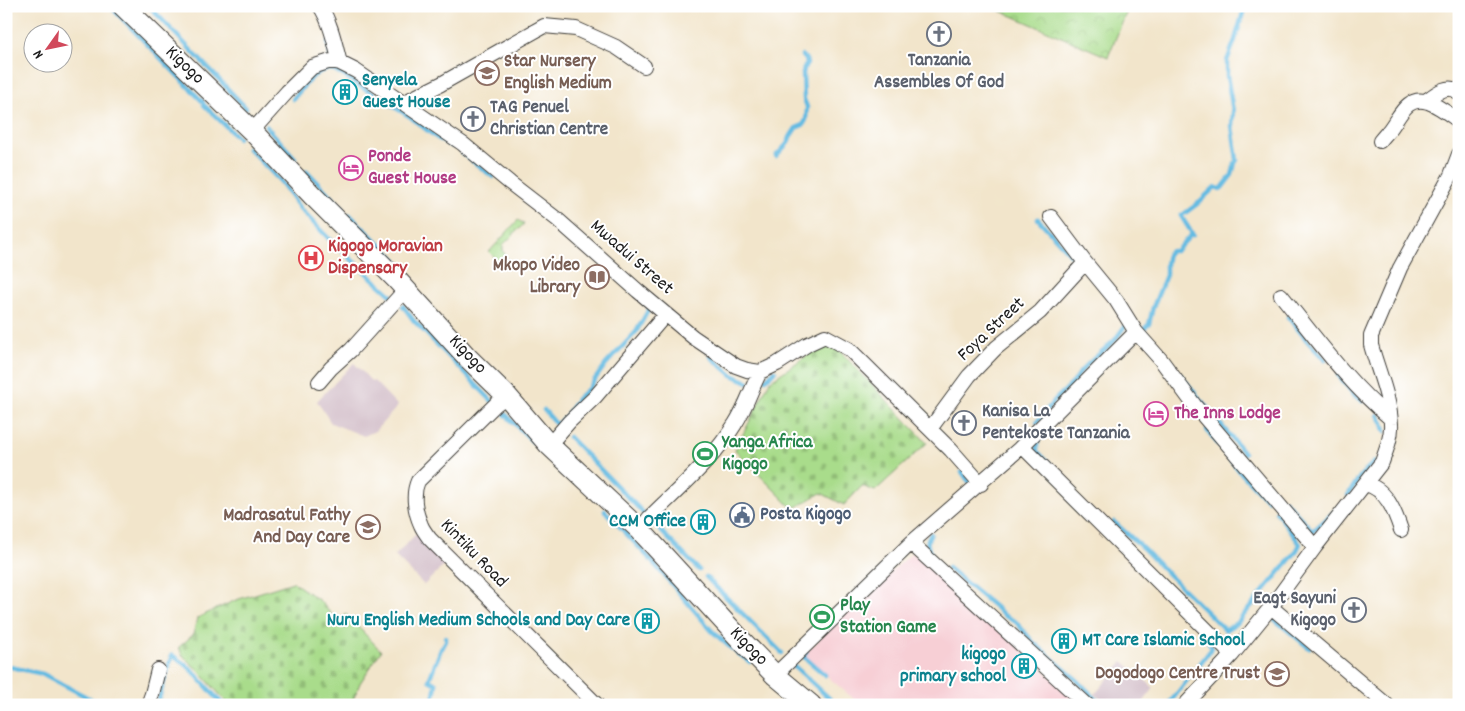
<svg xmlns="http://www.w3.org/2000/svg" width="1465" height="711" font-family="Dekko,sans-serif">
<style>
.built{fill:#f7cfd5}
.industrial{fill:#d2bdc8}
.grass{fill:url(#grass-tufts);stroke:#627c54}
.cemetery{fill:url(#cemetery-stones);stroke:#627c54}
.park{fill:url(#park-crowns);stroke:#627c54}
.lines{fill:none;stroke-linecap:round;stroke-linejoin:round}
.stream{stroke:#65bbe2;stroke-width:4.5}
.minor-casing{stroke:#3c3a36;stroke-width:16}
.secondary-casing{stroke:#3c3a36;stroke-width:22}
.minor{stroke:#fff;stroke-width:14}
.secondary{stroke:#fff;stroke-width:20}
.labels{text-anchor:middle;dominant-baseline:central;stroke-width:4;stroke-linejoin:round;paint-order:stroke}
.worship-label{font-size:19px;font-weight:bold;fill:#5b616d;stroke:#fff;text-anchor:start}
.education-label{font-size:19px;font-weight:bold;fill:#785e54;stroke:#fff;text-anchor:end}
.street-label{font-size:19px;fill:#1c1c1c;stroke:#fff}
.culture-label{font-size:19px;font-weight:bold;fill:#0d838f;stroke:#fff;text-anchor:end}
.hotel-label{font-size:19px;font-weight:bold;fill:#b23c85;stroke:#fff;text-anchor:start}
.health-label{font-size:19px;font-weight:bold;fill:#be3a42;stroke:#fff;text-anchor:start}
.leisure-label{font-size:19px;font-weight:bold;fill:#27864d;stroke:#fff;text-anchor:start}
.service-label{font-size:19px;font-weight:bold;fill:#4e5e75;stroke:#fff;text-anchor:start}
</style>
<defs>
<pattern id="grass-tufts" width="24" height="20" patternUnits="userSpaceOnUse" patternTransform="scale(1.25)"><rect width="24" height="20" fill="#a9dc8b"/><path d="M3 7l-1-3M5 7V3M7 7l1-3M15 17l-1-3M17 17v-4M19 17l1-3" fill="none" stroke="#91bc77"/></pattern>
<pattern id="cemetery-stones" width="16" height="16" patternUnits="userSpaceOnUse" patternTransform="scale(1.25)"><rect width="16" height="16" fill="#a9dc8b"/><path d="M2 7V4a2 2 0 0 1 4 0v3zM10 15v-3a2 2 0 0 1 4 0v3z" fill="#91bc77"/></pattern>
<pattern id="park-crowns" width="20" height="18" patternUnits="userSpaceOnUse" patternTransform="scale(1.25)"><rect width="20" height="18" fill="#a9dc8b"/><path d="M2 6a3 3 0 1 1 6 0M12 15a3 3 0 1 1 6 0" fill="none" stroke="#91bc77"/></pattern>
</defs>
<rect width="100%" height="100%" fill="#fff"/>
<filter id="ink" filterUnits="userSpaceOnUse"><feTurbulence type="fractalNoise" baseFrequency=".02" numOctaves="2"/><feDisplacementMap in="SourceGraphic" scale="10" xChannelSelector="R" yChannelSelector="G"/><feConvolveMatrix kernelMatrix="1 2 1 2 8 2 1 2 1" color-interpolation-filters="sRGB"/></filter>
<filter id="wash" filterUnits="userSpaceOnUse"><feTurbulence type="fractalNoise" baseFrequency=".0096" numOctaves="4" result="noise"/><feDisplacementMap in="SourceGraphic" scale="20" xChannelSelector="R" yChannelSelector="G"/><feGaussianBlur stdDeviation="1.12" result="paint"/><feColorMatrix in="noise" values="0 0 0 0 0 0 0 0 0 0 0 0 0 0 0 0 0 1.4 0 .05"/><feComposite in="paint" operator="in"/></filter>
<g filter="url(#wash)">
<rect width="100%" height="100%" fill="#f2e5cb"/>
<path class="built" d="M912,553l12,7 158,145h-221l-58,-49 31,-32z"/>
<path class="industrial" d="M354,363l18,19 2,-1 24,25 -23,25 -11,5 -33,-13 -14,-22z
M417,533l29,30 -22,22 -29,-29z
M1123,661l31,27 -13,17h-33l-13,-11z"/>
<path class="grass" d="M518,220l6,4 -21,21v6l5,9 -5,6 -14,-14z"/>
<path class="cemetery" d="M835,346l92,97 -52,48 -13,-5 -18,19 -23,-12 -28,16 -58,-59 35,-69 48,-33z
M293,582l27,19 12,14 10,3 4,-4 35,37 -21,32 -9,22h-122l-30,-34 -17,-16 -3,-8 14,-12 4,-17 39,-18z"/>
<path class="park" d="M989,6h140l-21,51z"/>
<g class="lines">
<path class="stream" d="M110,6l93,96
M149,6l97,102
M328,42l3,18
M293,99c11,-12 24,-34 42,-29l74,46 28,22 15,8
M204,105l34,33
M266,126l29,32
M248,148l33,34 20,28 33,34 57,51
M462,153l31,24
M776,156l12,-13 2,-6 6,-9 7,-3 3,-5 1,-13 -3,-8 -1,-26 1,-5 3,-4 -1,-5 -4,-3
M307,171l35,37
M350,215l51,50
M1038,219l34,37
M403,306l11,15 73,75 46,46
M1288,317l21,26 16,17
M1144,329l5,-5 4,-17 13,-32v-11l2,-11 3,-2h5l14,-15 3,-1 -12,-19 15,-11 19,-18 5,2 2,-1 10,-13 3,-12 2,-3 -5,-34 1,-15 -6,-35v-15l8,-21 10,-34
M711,357l21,18 16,7
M1338,375l16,20 8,5
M1181,376l63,77
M766,379l9,-8
M544,410l13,15 10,-10 10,-16 11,-10 18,-25 30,-32 14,-25
M1378,415l5,8 2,8
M1037,422l18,-22 19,-18 7,-11 8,-8 25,-22 13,-18
M1207,430l35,44 25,26
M1044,433l-7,9v9l12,12
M569,437l130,133
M962,472l10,14
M1348,495l13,-20 13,-13
M1285,501l28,30 21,-19
M605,511l45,48 62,72 20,18 18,13
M1114,522l30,27 24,25 57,56 13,-8 58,-70 4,-8 -24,-32
M931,554c-4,-6 -5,-15 0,-20
M948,568l53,44
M706,577l76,76
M1000,612l5,4 11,6 17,20 44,38 25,25
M1274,619l35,29
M806,652l-2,2v3l21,18
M792,664l38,35
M6,666l37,8 59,31
M157,705l15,-50 18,13 33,37
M405,705l10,-8 18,4 3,-17 -7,-4 12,-31 5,-8v-4
M1168,705l44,-57 -6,-11"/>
</g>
</g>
<g filter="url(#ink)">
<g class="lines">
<defs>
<path id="minor" d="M320,6c11,17 15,38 20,57
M1426,101c9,-7 23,-19 33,-8
M403,103l38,-19 103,-58 32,3 40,18 28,19
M252,131l35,-39 25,-25 19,-6 9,2 16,8 107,73 47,39 48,37 80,71 55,46 43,29 11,4 13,2 17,-8 31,-20 17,-8 24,13 102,101 30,34
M1380,141c3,-4 7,-8 10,-12 10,-13 17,-34 38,-27 11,4 21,12 31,19
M1051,217l33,44 32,39 20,32 25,28 34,46 120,141
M1281,295c35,43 67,88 109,123
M319,382l12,-14 20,-18 55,-61
M507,396l-11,8 -78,77c-6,13 -3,31 3,44 2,5 6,10 9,14l167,166
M930,429l39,-53 27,-28 44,-36 42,-46 2,-5
M549,445l20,-23 26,-25 71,-83
M1022,446l210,209
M1365,484c21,4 30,28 36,46
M640,530l9,-12c29,-29 64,-58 86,-94 11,-17 16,-35 25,-52
M911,543l176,162
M1271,607l116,98
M775,675l136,-132 108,-94 117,-117
M148,705l4,-11 6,-24
M1185,705l47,-50 39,-48 44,-60 67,-85c4,-11 10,-26 9,-38 -1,-27 -13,-53 -20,-79v-9l29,-68 51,-93 8,-21"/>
<path id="secondary" d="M123,6l129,125 60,64 85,85 72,79 38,37 42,49 91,85 101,110 34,35 36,30"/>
</defs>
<use href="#minor" class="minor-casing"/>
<use href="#secondary" class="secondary-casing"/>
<use href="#minor" class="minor"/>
<use href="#secondary" class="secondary"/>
</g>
</g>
<defs>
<symbol id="church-ring" viewBox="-11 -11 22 22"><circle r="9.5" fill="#fff" stroke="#6b7280" stroke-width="1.5"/><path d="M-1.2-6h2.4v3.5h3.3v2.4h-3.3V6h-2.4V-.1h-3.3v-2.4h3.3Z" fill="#6b7280"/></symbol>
<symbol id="school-ring" viewBox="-11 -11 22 22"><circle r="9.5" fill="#fff" stroke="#8d6e63" stroke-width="1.5"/><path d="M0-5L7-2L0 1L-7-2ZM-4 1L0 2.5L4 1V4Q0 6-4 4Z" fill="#8d6e63"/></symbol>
<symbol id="building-ring" viewBox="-11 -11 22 22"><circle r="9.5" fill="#fff" stroke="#0f9aa8" stroke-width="1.5"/><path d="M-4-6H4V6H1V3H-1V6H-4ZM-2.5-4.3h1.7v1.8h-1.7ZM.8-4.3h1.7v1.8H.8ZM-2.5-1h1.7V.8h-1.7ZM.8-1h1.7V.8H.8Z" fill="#0f9aa8"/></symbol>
<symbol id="hotel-ring" viewBox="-11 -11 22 22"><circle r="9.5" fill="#fff" stroke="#d1479c" stroke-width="1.5"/><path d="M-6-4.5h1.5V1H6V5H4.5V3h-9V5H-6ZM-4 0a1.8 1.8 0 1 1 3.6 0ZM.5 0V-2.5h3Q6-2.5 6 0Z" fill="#d1479c"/></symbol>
<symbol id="hospital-ring" viewBox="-11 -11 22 22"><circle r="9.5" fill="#fff" stroke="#e0444e" stroke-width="1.5"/><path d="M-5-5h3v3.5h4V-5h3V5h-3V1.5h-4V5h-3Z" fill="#e0444e"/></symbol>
<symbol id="library-ring" viewBox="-11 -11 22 22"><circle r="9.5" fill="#fff" stroke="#8d6e63" stroke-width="1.5"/><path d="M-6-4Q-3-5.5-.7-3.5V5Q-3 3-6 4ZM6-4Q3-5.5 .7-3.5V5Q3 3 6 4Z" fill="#8d6e63"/></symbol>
<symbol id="stadium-ring" viewBox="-11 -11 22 22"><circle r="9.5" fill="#fff" stroke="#2e9e5b" stroke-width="1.5"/><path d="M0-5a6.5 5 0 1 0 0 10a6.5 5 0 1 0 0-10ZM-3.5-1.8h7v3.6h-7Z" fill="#2e9e5b"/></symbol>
<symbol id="civic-ring" viewBox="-11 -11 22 22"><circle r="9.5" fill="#fff" stroke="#5c6f8a" stroke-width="1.5"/><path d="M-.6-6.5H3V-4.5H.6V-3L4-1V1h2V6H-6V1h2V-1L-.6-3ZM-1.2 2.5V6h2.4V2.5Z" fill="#5c6f8a"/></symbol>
</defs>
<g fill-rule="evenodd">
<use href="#church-ring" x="925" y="20" width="28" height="28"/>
<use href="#school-ring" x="473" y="59" width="28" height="28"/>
<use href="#building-ring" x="331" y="78" width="28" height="28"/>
<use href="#church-ring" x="459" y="105" width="28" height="28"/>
<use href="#hotel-ring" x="337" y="154" width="28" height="28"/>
<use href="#hospital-ring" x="297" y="244" width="28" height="28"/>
<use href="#library-ring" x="583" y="263" width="28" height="28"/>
<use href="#hotel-ring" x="1142" y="400" width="28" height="28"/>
<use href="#church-ring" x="950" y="409" width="28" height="28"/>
<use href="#stadium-ring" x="691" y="440" width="28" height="28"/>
<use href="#civic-ring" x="728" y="501" width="28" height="28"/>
<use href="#building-ring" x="689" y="508" width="28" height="28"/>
<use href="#school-ring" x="354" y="513" width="28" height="28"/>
<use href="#church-ring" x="1340" y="596" width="28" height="28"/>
<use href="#stadium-ring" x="808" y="603" width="28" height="28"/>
<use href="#building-ring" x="633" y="607" width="28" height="28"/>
<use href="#building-ring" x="1050" y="627" width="28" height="28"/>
<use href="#building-ring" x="1010" y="652" width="28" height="28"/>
<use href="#school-ring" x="1263" y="660" width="28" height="28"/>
</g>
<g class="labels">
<g class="worship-label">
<text x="939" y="61" text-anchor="middle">Tanzania<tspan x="939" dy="22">Assembles Of God</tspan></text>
<text x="490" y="108">TAG Penuel<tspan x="490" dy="22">Christian Centre</tspan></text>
<text x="982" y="412">Kanisa La<tspan x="982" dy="22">Pentekoste Tanzania</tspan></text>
<text x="1336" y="599" text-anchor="end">Eagt Sayuni<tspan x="1336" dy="22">Kigogo</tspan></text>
</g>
<g class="education-label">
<text x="504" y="62" text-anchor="start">Star Nursery<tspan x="504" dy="22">English Medium</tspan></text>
<text x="580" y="266">Mkopo Video<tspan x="580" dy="22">Library</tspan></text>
<text x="350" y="516">Madrasatul Fathy<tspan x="350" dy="22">And Day Care</tspan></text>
<text x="1260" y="674">Dogodogo Centre Trust</text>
</g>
<g class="street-label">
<text transform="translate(184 66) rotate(44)">Kigogo</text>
<text transform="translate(631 258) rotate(41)">Mwadui Street</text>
<text transform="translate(992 330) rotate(-43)">Foya Street</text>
<text transform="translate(467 355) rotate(47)">Kigogo</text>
<text transform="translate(473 554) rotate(46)">Kintiku Road</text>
<text transform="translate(748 647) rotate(46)">Kigogo</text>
</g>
<g class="culture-label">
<text x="362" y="81" text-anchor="start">Senyela<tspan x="362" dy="22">Guest House</tspan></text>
<text x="686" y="522">CCM Office</text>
<text x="630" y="621">Nuru English Medium Schools and Day Care</text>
<text x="1082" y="641" text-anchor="start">MT Care Islamic School</text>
<text x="1006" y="655">kigogo<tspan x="1006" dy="22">primary school</tspan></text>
</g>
<g class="hotel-label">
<text x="368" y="157">Ponde<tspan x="368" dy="22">Guest House</tspan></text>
<text x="1174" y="414">The Inns Lodge</text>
</g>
<g class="health-label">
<text x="328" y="247">Kigogo Moravian<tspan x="328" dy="22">Dispensary</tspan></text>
</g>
<g class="leisure-label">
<text x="722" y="443">Yanga Africa<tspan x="722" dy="22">Kigogo</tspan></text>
<text x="840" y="606">Play<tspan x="840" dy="22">Station Game</tspan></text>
</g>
<g class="service-label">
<text x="760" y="515">Posta Kigogo</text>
</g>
</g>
<rect width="1465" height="711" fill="none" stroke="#fff" stroke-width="25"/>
<g transform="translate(48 48) rotate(237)"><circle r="24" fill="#ffffff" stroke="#a4a4a4"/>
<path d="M0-4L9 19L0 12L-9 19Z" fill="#d1495b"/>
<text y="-8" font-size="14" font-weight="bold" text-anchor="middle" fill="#1c1c1c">N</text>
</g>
</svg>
